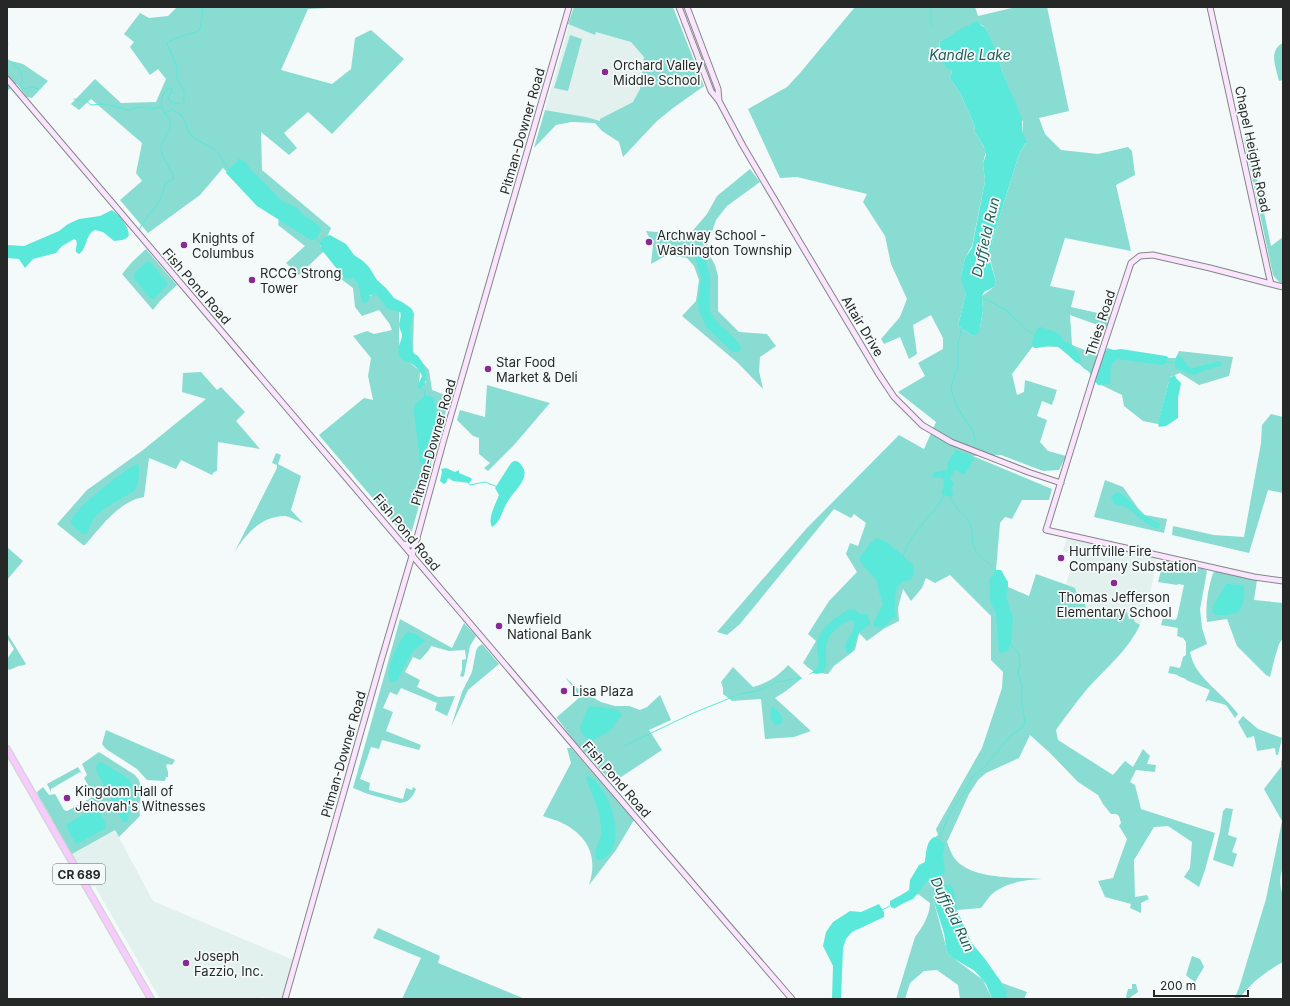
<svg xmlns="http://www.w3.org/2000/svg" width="1290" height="1006" font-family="Inter,sans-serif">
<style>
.built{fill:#e2f1ee}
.green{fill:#88dcd2;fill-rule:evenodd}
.water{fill:#59e8da}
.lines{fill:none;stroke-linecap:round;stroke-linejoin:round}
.stream{stroke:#59e8da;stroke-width:1}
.secondary-casing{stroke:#828786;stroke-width:7}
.primary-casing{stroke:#d3d4d4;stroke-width:8}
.secondary{stroke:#fbe5fe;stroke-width:5}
.primary{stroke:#f7cbfe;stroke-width:5.5}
.poi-dot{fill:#872a95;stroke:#f4faf9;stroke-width:1.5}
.labels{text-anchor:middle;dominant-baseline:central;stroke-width:3.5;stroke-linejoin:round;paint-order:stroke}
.shield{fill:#f4faf9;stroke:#636766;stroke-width:1}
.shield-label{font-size:12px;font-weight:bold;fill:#252827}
.poi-label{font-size:13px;fill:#252827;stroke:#f4faf9;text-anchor:start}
.street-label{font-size:13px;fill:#252827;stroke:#f4faf9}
.water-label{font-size:14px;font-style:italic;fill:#225d57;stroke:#f4faf9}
</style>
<rect width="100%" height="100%" fill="#f4faf9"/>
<path class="built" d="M574,7l119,73 -93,41 -35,-8 -20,-3z
M1067,538l89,19 1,3 -9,43 -5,14 -6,14 -17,24 -84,-81 30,10 9,-29 -12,-4z
M115,830l38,71 140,59 -11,39h-13l-8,-2v2h-101l-63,-109 -2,-4 -4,1 -19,-33z"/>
<path class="green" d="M177,7h171l-40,2 -27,61 51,14 19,-15 4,-31 16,-8 33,29 -72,75 -24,-22 -24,21 13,15 -8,7 -28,-23 1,38 69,58 -3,7 -8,11 4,5 -25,24 -13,-12 19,-17 -27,-21 1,-8 -24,-16 -32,-33 -23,27 -52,38 -28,-33 22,-19 -6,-8 6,-30 -51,-44 -12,11 -8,-6 24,-25 26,24 35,-1 10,-23 -8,-10 -8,6 -20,-28 4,-5 -10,-8 16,-21 9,5 19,-2z
M574,7h99l31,79 -31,22 -16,13 -34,36 -4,-15 -17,-11 -7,-8 -24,-1 -15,3 -22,23 11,-38 41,7 14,4v-2l33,-17 7,-13 4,-32 -13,-15 -35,-10 -1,3 -27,-11z
M855,7h120l3,9 38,-9h31l22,104 -30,7 6,16 16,16 37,4 30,-7 4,4 3,24 -19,10 15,66 -66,-13 -15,48 25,5 -4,16 40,9 -5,12 -36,-13 2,30 31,12 2,-7 64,8h7l3,-7 54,6 -4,19 -30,9 -19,-12 -10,4 -12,47 -15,-3 -19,-15 -2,-11 -27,-13 -6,-10 -31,-25 -25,-1 -21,28 5,21 7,-3 1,-12 32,10 -5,15 -10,-4 -5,15 10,4 -7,22 8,9 18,5 -7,14 -16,1 -42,-16 -28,1 79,33 -3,11h-27l-10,19 -7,-2 -5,6 -4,47 12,17 21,9 7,-22 39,14 5,16h5l4,15 27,-9 2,5 9,-3 2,7 4,-1 2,4 5,3c-12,25 -33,42 -52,63 -11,13 -22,28 -32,42l2,10 55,35 12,-14 8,6 10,-18 7,7 -3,8 9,1 -1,7 -19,-2 -6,12 5,3 6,24 74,24 -10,37 -6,17 -15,-10 6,-9 2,-26 -24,-16 -14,1 -20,33 1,37 12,-2 2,4 -8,4v10l-11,-5 1,-4 -26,-7 -7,-16 15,-3 14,-39 -8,-13 2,-3 -2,-7 -3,-2h-5l-8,-10 -5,-9 -20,-13 -28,-29 -20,-18 -11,23 -33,15 -8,7 -9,14 -22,48c2,5 4,12 8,17 17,21 62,18 87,20 -17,1 -37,3 -51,16 -3,3 -6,8 -10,13l-24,2 -23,-8 14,52 35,26 9,19h-32l-2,-14 -21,-15 -13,1 -14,12 -5,16h-9l19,-62c7,-9 15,-22 15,-34l-12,-9 -24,15 -4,-6 19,-13 1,-10 15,-18 4,-20 9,-7 -2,-6 46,-81 20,-60 1,-16 -12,-12v-44l-41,-41 -15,8 -9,-5 -4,10 -11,13 -8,-12 -5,19 1,13 -14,7 -18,13 -8,-8 -4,17 -21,16 -6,8c-13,-1 -15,-2 -25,-11l13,-22 -8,-7 21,-33 28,-29 -11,-18 4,-11 8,3 8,-23 -12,-9 -3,4 -17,-9 -94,115 -13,11 -10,-3 89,-103 93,-94 25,14 12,-27 -38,-30 27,-16 -7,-13 25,-14v-11l-12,-23 -18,10 4,29 -8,5 -9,-22 -16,7 -3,-5 19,-22 7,-18 -16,-35 -6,-28 -22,-34 4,-8 -70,-17 -17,1 -32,-69 39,-22 13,-14zM976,22l9,5 12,28 5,16 21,51 -1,13 4,8 -7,11 -26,84 -3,20 6,24 -2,5 -12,9 1,14 -3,18 -7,8 -15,-10 8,-33 -5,-17 4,-18 7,-12 13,-65 -2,-18 3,-12 -11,-19 -1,-8 -14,-31 -10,-15 2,-7 -10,-11 -3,-18z
M570,35l12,4 -14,52 -14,-3z
M1283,43v37l-4,1c-3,-13 -11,-31 4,-38z
M7,60l16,4 25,17 -16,17 -5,-1 -10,-13 -10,7z
M1248,135l23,111 12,-9v47l-5,-3 -5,-6 -29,-135z
M750,169l10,13 -33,24 -11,14 -10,29 9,16 3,11v35l21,21 28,2 9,12 -16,11 -1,14 4,18 -25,-26 -56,-47 14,-15 3,-21 -5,-14 -7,-8 -20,-3 -16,9 2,-19 -7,-14 43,4 18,-21 10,-18z
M146,249l31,36 -17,16 -7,9 -31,-36 10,-12z
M346,274l11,3 6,23 12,-7 24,18v43l21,17 -1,17 7,-6 -18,-33 -3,-44 9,9 -1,38 16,18 3,20 18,7 -41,144 -90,-106 45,-37 9,2 -5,-24 3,-18 -18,-22 14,-5 7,3 18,-4 -3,-7 -10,-13 -17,6 -7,-9 -2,-19 -12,-9z
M201,372l16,18 4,-3 24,25 -9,9 24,28 -42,-7 -1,29 -3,1 -2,3 -31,-15 -5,9 -27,-11 -5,39c-25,4 -43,30 -59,48h-2l-26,-21 30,-34 56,-40 63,-51 -24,-7 1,-19z
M487,385l63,18 -36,42 -26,26 -4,-3 6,-5 -11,-9v-16l-6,-2 -16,-16 3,-10 25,7z
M1271,414l12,3v76l-15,-3 -19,63 -77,-18 1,-9 41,9 30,2 17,-94 1,-18z
M276,453l5,2 -3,9 23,12 -10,34 12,13c-5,-2 -12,-6 -18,-7 -24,0 -39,18 -51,37l43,-85v-3l-5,-2z
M1105,480l18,7 15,21 7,7 22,4 -3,14 -70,-16z
M7,547l16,14 -16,19z
M1165,560l37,8 5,3 -7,38 2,19 5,16 -17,8c1,4 2,8 4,12 8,17 32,33 44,50l-3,4 -9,-13 -18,-5 -3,2 5,-12 -24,-10v-1l-8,-3v-1l-10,-2 2,-7 10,2 3,-11 3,-2v-13l-3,-4 -6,-2 1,-8 -17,-3 2,-7 12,2 2,-2 7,-33 -6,-1 -1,1 -19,-3 5,-19z
M1216,571l41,9 -3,20 29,3v35l-4,6 -4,13 -5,20 -4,-2 -29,-29 -10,-27 -20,3c-2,-17 1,-33 6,-49z
M400,619l52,29 12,-25 12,13 -6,10 -6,30 -2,1 -2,-1 2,-6v-10l4,-1 -1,-9 -16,1 -18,-5 -2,4 -9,10 -7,-3 -8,15 15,8 -3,7 21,10 17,-1 -8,20 -12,-6 2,-7 -36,-15 -4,7 -7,-3 -7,16 10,4 -7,19 35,14 -2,5 -37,-10 -3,9 -8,-2 -11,32 10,4 -1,7 34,9 3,-11 6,2 1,-3 3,2c-4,9 -7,13 -16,14l-32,-9 -15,-6z
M7,633l19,31c-3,2 -4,1 -7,2 -4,1 -6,3 -10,4l-2,-3v-8l7,-10 -7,-11z
M482,644l17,20 -31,26 -17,37 11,-35 10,-20 4,-21 2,-4z
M788,665l14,13 -16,13 -11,7 36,33 -17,6 -29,2 -4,-40 -29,2 -9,-7v-6l-2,-6 12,-15 20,20c15,-4 25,-11 35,-22z
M565,677l12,11 24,14 14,4h14l11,4 7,-3 13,-12 11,25 -22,10 13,20 -47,31 -6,-2 -34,-37 -18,-24v-1l23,-20z
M1243,716l15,13 24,9 -4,17h-2l-1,-7 -18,3 -3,-15 -7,2 -9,-16z
M106,730l69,30 -3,5 -4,-1 -2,1 2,7v5h-2l-1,4 -18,-1 -10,-11 -31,-20 -4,-5z
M567,748h4l63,72 -18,30 -27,35c9,-27 0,-48 -25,-61 -6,-4 -14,-5 -21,-8l28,-53z
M99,752l36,23 4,5 3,11 -3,15 1,10 -21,21 -4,-7 -43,24 19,33h-1l-39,-66 1,-2 -13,-22 -2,-5 6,-5 6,8 6,-1 9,16 3,1 24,-13v-3l2,-1 -9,-16 3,-3 -5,-11z
M1281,760l2,2v106c-4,9 -3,18 0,28v66c-18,10 -32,21 -44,37h-5l5,-11 27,-89 16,-78 -18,-32 17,-22z
M78,767l4,7 -2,-2 -29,17v3l-4,-8z
M1226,808l7,1 -5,26 9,3 -5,14 5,2 -4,13 -20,-7 7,-29 3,-20z
M378,928l62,28 -2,7 87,36h-123l19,-41 -48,-20z
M1192,956l8,3 4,8 -9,15 -7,-5 -2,-2z
M1002,983l25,9 -3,7h-17z
M1132,984h4l2,8 -10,7 -2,-2 2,-8h4z"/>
<path class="water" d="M977,21l5,5 3,1 11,24 6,20 20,47v14l5,9 -8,13 -26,84 -3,23 6,21 -2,5 -10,5 -2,4 1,14 -3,18 -2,5 -5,3 -15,-10 8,-33 -5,-12v-5l4,-18 7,-10 13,-67 -2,-18 3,-8 -2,-8 -9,-15 -1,-8 -14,-31 -10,-15 2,-7c-14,-9 -9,-15 -13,-29l16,-9v-1z
M238,159h2l5,3 7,9 12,11 16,18 17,8 6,7 17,11 1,4 -4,8 -6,2 -54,-34 -31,-33v-1l12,-11z
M112,210c8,6 16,15 17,25l-2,3 -5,2 -8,1 -11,-9 -8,-2c-10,4 -7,18 -16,24l-3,-2c-1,-4 2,-8 0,-12l-2,-1 -12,7 -6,7 -23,6 -8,9 -6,-9 -12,-1v-13l17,1 35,-15 9,-7 11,-5 21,-3z
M330,235l16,9 8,11 9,6 6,6 8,13 9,8 8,10 8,4 6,4 4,3 2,5c-5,8 -4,28 -1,38 2,4 2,1 5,4 6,8 13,24 3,32h-3l-1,-1 5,-11c-4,-10 -11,-13 -21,-17 -7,-13 1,-14 1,-25 -1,-3 -3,-6 -3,-9 0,-5 3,-7 1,-13l-12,-3 -12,-15 -6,1 -2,6 -3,2h-2c-4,-9 -2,-21 -11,-25l-7,1 -24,-30 -1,-5c1,-5 5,-8 10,-9z
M700,252c7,4 6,8 7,15 1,4 3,6 3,9 1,11 -2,25 0,34 3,14 29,28 31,38l-3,4h-5l-25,-23 -6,-11 -3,-7 -1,-10 3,-24 -7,-22 1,-2z
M147,261l4,2 17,21 -12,13 -3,2 -3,-1 -16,-20 1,-5z
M1040,327l16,5 4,3 3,5 9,5 7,9 2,6 -1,3h-3c-7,-5 -12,-14 -20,-17 -12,-4 -36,15 -19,-18z
M1107,348l7,2 7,-1 45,7 2,1c-1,4 -2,7 -6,8l-45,-6c-9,6 -6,16 -7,25l-12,1 -3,-4z
M1179,355l9,11 4,2 28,-7 2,4 -2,1 -15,4 -11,5 -19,-7 1,-11z
M1175,375l1,3 5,5 -3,15v20l-12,8 -7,1 -1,-4 11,-42v-3z
M425,396l9,1 2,16 3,5 -8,38v9l-2,4 -4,3 -4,-6 -7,-53 1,-9z
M956,450l16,6 2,3 -9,15h-3l-6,-5 -2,2 -4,8 4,4 -3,6 2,4 -1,3 -2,1 -9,-3 3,-9 -1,-7 -10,-1 -1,-1 2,-4 13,-2 1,-8z
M514,461c4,0 5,1 8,5 9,12 -8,25 -14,35 -6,9 -7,21 -16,26 -5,-9 4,-23 7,-32l-4,-7 16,-25z
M137,464l2,2c0,8 0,19 -5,25 -20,13 -40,18 -47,43h-5l-10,-9 -1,-4c4,-13 53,-51 66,-57z
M446,468l9,4 4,-2v3l12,5 1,2 -3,3 -16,-2 -5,-3 -2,5 -2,1 -4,-3 2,-9 -1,-3z
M1117,492c11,3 17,16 25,22 5,4 12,6 18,10l-1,4c-13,0 -22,-15 -33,-21 -4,-2 -8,-1 -12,-4l-3,-6 2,-2z
M877,538l10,4 26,23 1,8 -3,7 -8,1 -6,6c-2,10 -3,20 -1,30 -2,1 -4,2 -6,4 -8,7 -2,8 -15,6l-2,-3 2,-5 8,-15 -4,-12 -2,-11 -15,-17 -3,-5 1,-2 12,-16z
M996,570h5l7,12v5l-2,11 7,19 -2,24 -3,10 -6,2 -3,-2 -3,-38 -6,-12v-11l-1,-9z
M1226,584l17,1c3,8 1,20 -5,27l-11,3h-11l-4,-4 2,-7z
M850,609l5,1 5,4h7l3,7v3l-9,7 -4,5 -4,14 -4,3 -3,-2c-4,-11 12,-19 7,-30l-3,-1c-12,5 -23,14 -24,28 -1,6 1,13 0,19 -2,6 -7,8 -14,6 2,-3 5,-4 6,-7 2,-6 -1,-12 -1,-18 -1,-18 20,-32 33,-39z
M408,632l8,2 9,7 -12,10 -8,13 -8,17 -7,1c-6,-9 9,-44 18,-50z
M590,706c9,2 26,1 32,8l-12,17 -19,10 -9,-7 -2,-7 7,-17z
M772,707h1c5,5 12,9 8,17l-5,1c-6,-4 -7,-12 -4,-18z
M101,762l28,17c7,7 0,31 -1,41l-1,2h-4l-26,-50 -1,-6z
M588,776c21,8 43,71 13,84l-4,-1c-5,-9 5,-18 4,-30 0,-17 -8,-32 -14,-48l-1,-4z
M94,808h2c4,5 10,13 10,20l-29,16 -6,-8 -5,-11z
M934,837l3,1 8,7 -2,10 2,17 -9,9h-9l-14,18 -21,9 -2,-3v-4l20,-11v-10l9,-15 6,-3c1,-8 1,-21 9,-25z
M949,884l2,1 3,6 3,19 14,32 14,17 17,24 4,8 1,8h-15l-6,-15 -11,-13 -22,-13 -5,-4 -2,-7 -2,-14 -10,-31 5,-12z
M879,904l5,8v5l-32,15 -6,7 -3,9 -2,51h-9l1,-33 -10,-20 3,-14 7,-10 17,-11 11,1z"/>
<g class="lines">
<path class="stream" d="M931,7v14l2,5
M7,46l1,-1
M7,59c6,4 15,11 15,19 0,2 -1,5 -2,7l3,4 9,-2 6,2
M74,99l11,1 6,5 12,-1 26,6 10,-3 16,2 6,-3
M164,113l8,-3c17,6 11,15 18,24 6,8 17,9 24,15 6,6 10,14 15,20
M139,230l5,-9 13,-16 4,-7 4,-14 9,-6c-3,-11 -13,-19 -13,-31 0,-7 11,-15 9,-25 0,-6 -4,-6 -6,-10 -5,-9 -3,-19 5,-24l3,1 -1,4 -3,5 3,4 11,2 2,-2v-10l-7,-13v-12l-10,-23c5,-8 25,-9 33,-14l3,-23
M314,238l6,4
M981,297l25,13 23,22 6,3
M962,327l-4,17v24l-6,15 -1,7 6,17 16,24 3,12
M1166,362l8,1
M1080,363l4,5 9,4
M420,388l4,2 1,7
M468,482l2,3 15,-3 13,5
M950,496c2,4 4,8 6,11 5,6 11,9 14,17 4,9 0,16 6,27 6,8 14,12 19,20
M903,557c6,-25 29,-39 41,-61
M810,674l3,-2
M624,746l67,-32 49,-20 18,-3 19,-9 23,-4
M939,840l5,-13 9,-19 11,-15 7,-14 5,-6 9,-6 25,-31 12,-8 3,-5 -4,-27 1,-10 -4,-14 2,-5 -1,-13 -9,-10
M936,881l5,8
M882,910l8,-4"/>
<defs>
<path id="secondary" d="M679,7l32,84 8,10 24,45 58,98 77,129 16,24 28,28 29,17 77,30 33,11
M687,7l31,82 1,12
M1210,7l59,269 2,8 12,3
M7,79l575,676 210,244
M1271,284l-61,-16 -57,-13 -13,1 -9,7 -38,115 -47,152 208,47 29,4
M403,544l7,1 7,-6
M285,999l96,-338 31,-105 32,-117 125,-432"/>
<path id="primary" d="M7,749l144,250"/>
</defs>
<use href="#secondary" class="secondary-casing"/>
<use href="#primary" class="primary-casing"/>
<use href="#secondary" class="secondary"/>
<use href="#primary" class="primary"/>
</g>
<g class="poi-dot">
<circle cx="605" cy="72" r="4"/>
<circle cx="649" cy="242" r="4"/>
<circle cx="184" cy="245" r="4"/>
<circle cx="252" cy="280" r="4"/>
<circle cx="488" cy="369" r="4"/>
<circle cx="1061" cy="558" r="4"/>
<circle cx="1114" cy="583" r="4"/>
<circle cx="499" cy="626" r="4"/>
<circle cx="564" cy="691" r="4"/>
<circle cx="67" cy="798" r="4"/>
<circle cx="186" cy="963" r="4"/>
</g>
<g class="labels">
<rect class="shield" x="53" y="864" width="52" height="20" rx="3"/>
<g class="shield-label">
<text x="79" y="874">CR 689</text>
</g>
<g class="poi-label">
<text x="613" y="65">Orchard Valley<tspan x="613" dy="15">Middle School</tspan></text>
<text x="657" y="235">Archway School -<tspan x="657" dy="15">Washington Township</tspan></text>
<text x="192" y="238">Knights of<tspan x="192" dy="15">Columbus</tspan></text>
<text x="260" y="273">RCCG Strong<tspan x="260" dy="15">Tower</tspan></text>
<text x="496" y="362">Star Food<tspan x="496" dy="15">Market &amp; Deli</tspan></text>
<text x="1069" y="551">Hurffville Fire<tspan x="1069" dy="15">Company Substation</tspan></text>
<text x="1114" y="597" text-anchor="middle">Thomas Jefferson<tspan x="1114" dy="15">Elementary School</tspan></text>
<text x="507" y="619">Newfield<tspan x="507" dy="15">National Bank</tspan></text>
<text x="572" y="691">Lisa Plaza</text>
<text x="75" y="791">Kingdom Hall of<tspan x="75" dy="15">Jehovah's Witnesses</tspan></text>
<text x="194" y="956">Joseph<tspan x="194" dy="15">Fazzio, Inc.</tspan></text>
</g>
<g class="street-label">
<text transform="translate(522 131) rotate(-74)">Pitman-Downer Road</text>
<text transform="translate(1253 149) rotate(78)">Chapel Heights Road</text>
<text transform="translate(197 286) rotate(49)">Fish Pond Road</text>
<text transform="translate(1100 323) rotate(-72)">Thies Road</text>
<text transform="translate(863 326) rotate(59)">Altair Drive</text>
<text transform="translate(433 442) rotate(-74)">Pitman-Downer Road</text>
<text transform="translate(407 532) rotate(50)">Fish Pond Road</text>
<text transform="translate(343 754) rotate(-74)">Pitman-Downer Road</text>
<text transform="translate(617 779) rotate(49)">Fish Pond Road</text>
</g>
<g class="water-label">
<text x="970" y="54">Kandle Lake</text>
<text transform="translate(985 237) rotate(-77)">Duffield Run</text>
<text transform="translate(953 914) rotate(64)">Duffield Run</text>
</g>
</g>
<rect width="1290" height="1006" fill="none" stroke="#252827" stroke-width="16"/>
<path d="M1154 990v6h94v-6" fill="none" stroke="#252827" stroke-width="2"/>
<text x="1160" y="990" font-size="12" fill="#252827" stroke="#f4faf9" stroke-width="3" paint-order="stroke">200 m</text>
</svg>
